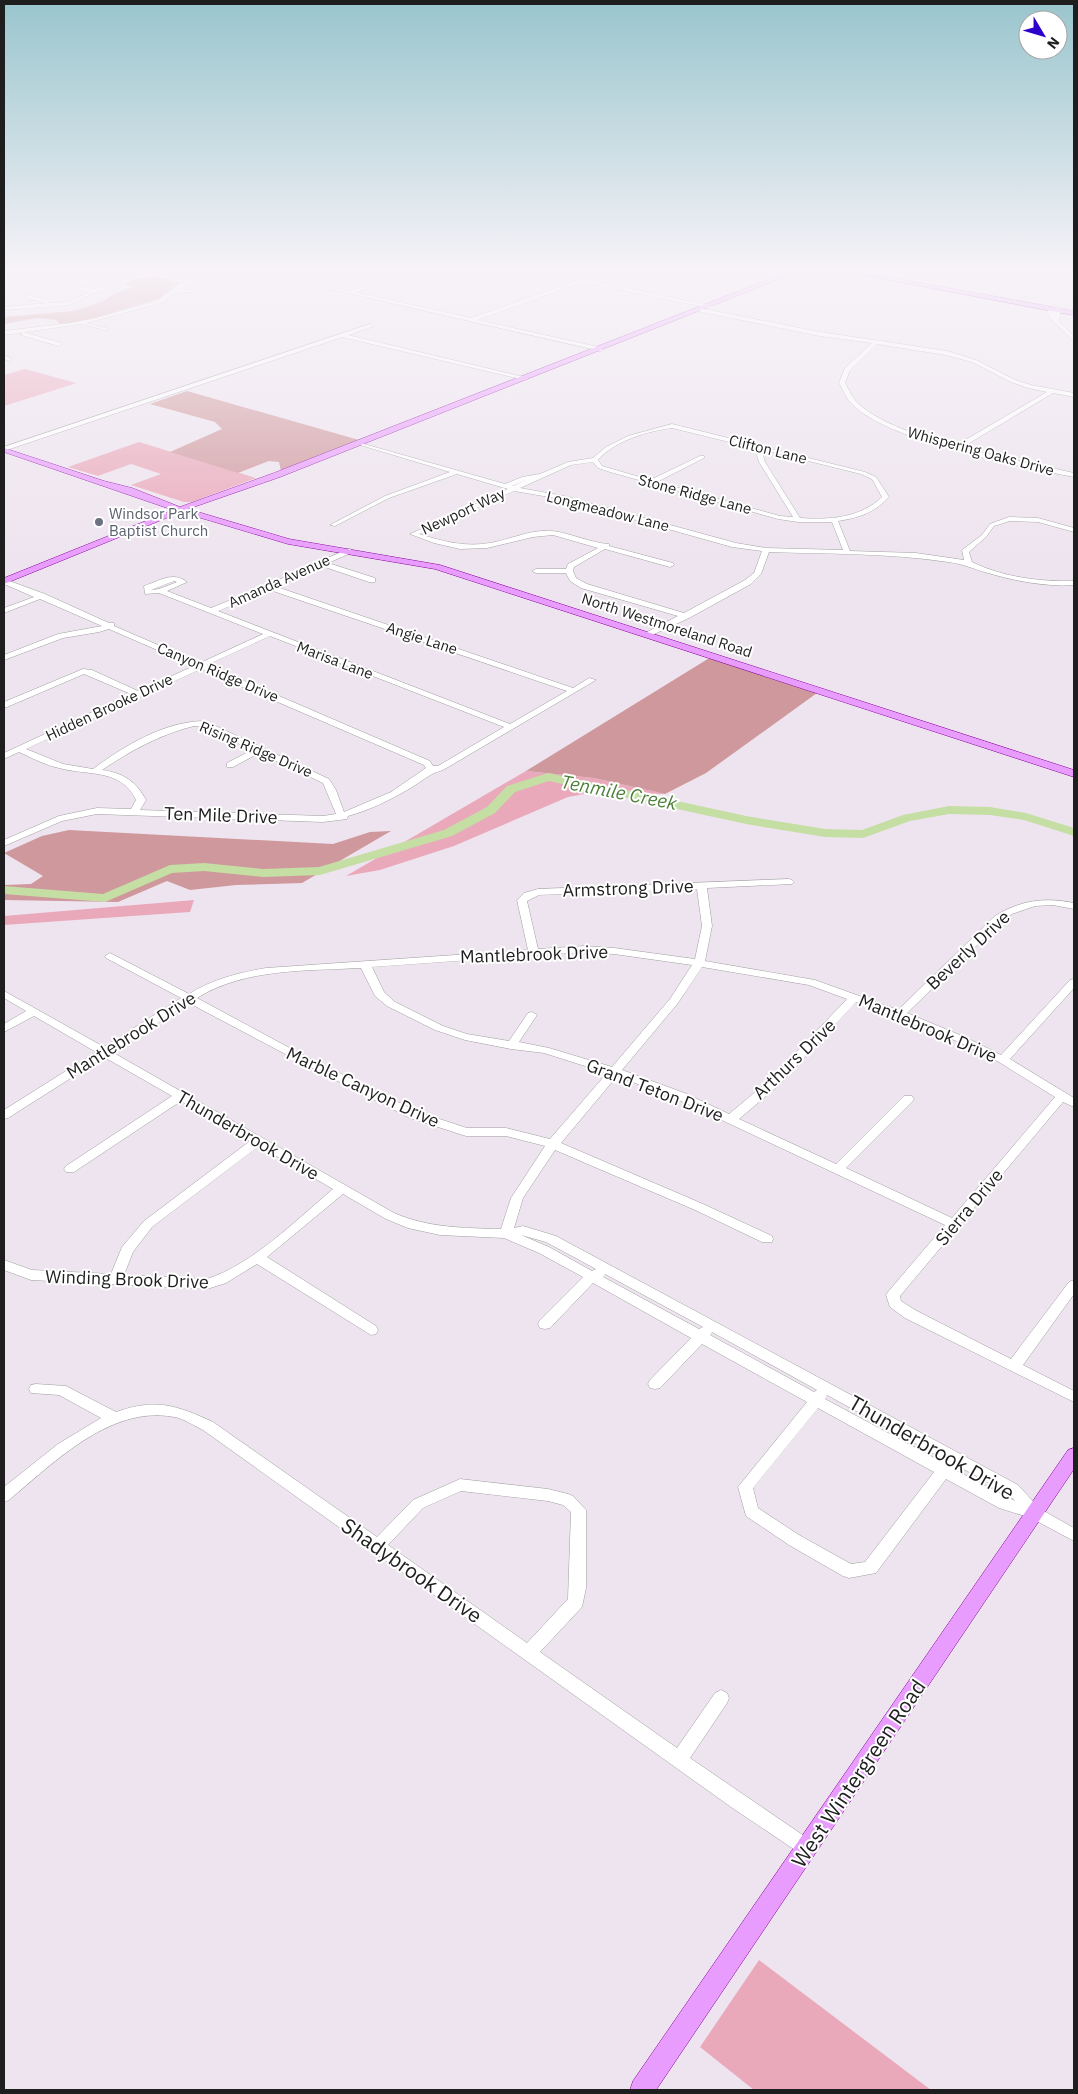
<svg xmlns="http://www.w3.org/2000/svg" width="1078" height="2094" font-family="'IBM Plex Sans',sans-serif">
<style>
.grass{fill:#eaa9bb}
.forest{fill:#cf989c}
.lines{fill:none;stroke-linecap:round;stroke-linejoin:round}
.stream{stroke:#c4dea4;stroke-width:1}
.river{fill:#c4dea4;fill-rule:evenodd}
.minor-casing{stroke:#9f9f9f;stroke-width:1}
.major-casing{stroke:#870098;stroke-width:1}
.minor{fill:#fff;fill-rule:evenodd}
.major{fill:#e89cfd;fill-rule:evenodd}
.worship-dot{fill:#6b7280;stroke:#fff;stroke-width:2}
.labels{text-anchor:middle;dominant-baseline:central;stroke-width:4;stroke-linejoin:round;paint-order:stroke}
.far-street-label{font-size:15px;fill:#1e1e1e;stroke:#fff}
.far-worship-label{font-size:15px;fill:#5b616d;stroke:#fff;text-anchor:start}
.street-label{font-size:18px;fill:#1e1e1e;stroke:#fff}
.water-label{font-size:19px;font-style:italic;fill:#4c8038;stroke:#fff}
.near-street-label{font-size:21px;fill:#1e1e1e;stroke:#fff}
</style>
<rect width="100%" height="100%" fill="#eee4ef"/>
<path class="grass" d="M25,369l51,14h1l-73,23v-31z
M139,442l117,36 -64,24h-8l-53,-17 30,-11 -30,-10 -33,12 -30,-9z
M526,771l68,7 71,16 -75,-1 -22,4 -114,49 -74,24 -34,6z
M194,900l-4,12 -186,13v-9z
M759,1960l172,130h-177l-54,-43z"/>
<path class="forest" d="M148,276l33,6 -23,17 -64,19 -34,7 -4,-5 -19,-2 -33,6v-7l70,-6 28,-9 12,-8 20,-7 -13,-4z
M187,391l172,49 -78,31 -2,-9 -10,-1 -31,12 -68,-21 52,-23 -7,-7 -65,-18z
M711,657l106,36 -111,80 -41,21 -71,-16 -68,-7z
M69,830l264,14 37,-12 21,-1 -89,52 -66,2 -46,5 -23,-9 -49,21 -114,-2v-15l27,-1 12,-8 -39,-23 38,-17z"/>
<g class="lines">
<path class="stream" d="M1063,281l11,1"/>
<path class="river" d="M548,773l198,43 79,13 37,1 41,-15 46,-9 41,1 36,6 48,15v8l-50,-16 -34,-5 -41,-1 -39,7 -47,17 -38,-1 -79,-13 -197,-43 -34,11 -20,21 -43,23 -132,39 -57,2 -59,-6 -32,2 -67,29 -101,-8v-8l99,8 67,-29 34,-2 59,6 56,-2 125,-37 43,-23 20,-21z"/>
<defs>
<path id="minor" d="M66,270h8l-70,19v-2z
M85,270h8l35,9 19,-5 -3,-2 2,-1 43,10 35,-11h8l-44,14 -7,5 15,2 2,2 -21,-1 -16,11 -75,20 23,6v2l-28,-7 -77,11v-4l67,-8 25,-5 61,-17 27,-19 -31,-7 -53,15 -31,15 -65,5v-3l44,-4 -22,-5 2,-3 22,6 -1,2 19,-1 21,-10 -24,-5v-2l28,4 30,-8z
M247,270h9l93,21 68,-21h7l-69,22 116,26 106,-37 -49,-11c15,0 44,10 55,9 11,-2 20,-9 31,-9l-26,10 124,26 -3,2 -126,-26 -106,38 126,28 -2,3z
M1056,307l5,1 -2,13 15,15v5l-24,-23 -3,-7z
M699,308l121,24 127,19 29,9 39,20 16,5 43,8v4l-21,-4 -92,55 113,25v4c-53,-10 -188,-36 -223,-74 -5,-5 -8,-14 -12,-20l6,-15 27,-25 -52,-7 -123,-25zM877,344l69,11 26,7 39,20 17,6 19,4 -92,54c-27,-7 -82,-24 -100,-46 -4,-5 -7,-12 -10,-17l5,-13z
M370,324l2,3 -24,8 180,43 -3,2 -183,-43 -338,114v-4z
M23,332l38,11 1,1 -3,2 -38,-11z
M4,355l8,4 -3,2 -5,-2z
M672,424l193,48 11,5 13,20 -1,1c-14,15 -30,20 -50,23l12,30 66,2 48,7 -2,-10 20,-15 8,-11 19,-7 29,1 36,10v4l-36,-10 -28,-1 -16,5 -8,11 -17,15 3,10c30,15 69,20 102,19v4c-28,2 -59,-4 -86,-12 -15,-4 -24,-9 -40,-11 -59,-9 -120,-8 -179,-10l-8,22 -10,10 -62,34 -39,18h-3v-4l31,-16 -97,-28 -11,-7 -4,-8h-30l-4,-2 4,-2h30l2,-5 30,-16 -45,-13 -20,2 -46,11 -27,1 -26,-6 -24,-9 98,-45 -51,-15 -68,24 -54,28 -5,-1 55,-29 65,-24 -93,-28v-2l148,42 17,-7 18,-3 28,-12 25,-4 13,-11 22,-11zM672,428l90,22 -5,5 2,7 34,55 -13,-1 -123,-34 47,-24v-2h-4l-50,24 -48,-14 -4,-6c16,-19 50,-29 74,-32zM768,451l93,23 11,5 10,18c-22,21 -52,23 -82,21l-35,-56 -2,-7zM593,462l5,6 12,4 168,47 20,3h34l11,28 -77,-2 -30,-5 -172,-47 -44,-8 51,-23zM528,479l-15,7h-1zM514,491l47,8 171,48 30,4 -8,22 -9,7 -61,33 -97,-29 -11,-6 -3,-7 1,-4 31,-18 65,18 4,-2 -1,-2 -64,-17v-2c-19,-1 -38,-11 -57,-13 -19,-2 -38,7 -57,11 -27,6 -50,0 -76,-8z
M348,549h3v4l-23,10 47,15v4h-6l-47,-16 -45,21 296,101 16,-10 7,2 -153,90c-13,3 -22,12 -34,19 -19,11 -39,21 -61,27l-1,3 -24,3 -226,-8 -35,7 -58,25v-6l55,-24 38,-8 34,1 5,-9c-15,-32 -48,-24 -77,-32 -14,-3 -27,-10 -40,-16l-15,7v-6l127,-59 -47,-20 -77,33h-3v-5l79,-33 9,1 46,21 56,-25 -85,-37 -10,3 -36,6 -59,22v-5l54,-21 44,-8 -62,-27 -36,14v-5l30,-11 -30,-13v-5l41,15 64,29h5v3l86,37 63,-29 -104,-41 -14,1 -1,-8c15,-5 29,-15 43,-4l-20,9 44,17 56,-23zM174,581l3,1 -18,7 -8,1zM270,590l297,101 -57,33 -292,-113zM270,636l234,91 -66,39h-5l-3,-5 -223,-96zM201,669l223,96 2,3 -35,24 -47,20 -8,-22 -7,-11 -124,-58c-40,0 -81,25 -112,48l-30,-5 -37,-15zM194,726l10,1 48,23 -25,13v4h6l26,-14 64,30 13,31 -13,2 -183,-6 6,-10c-10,-19 -23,-27 -44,-30 28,-19 59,-36 92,-44z
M789,879l3,1 2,2 -2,2 -85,4 5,38 -7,35 110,19 83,30 97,-94c26,-16 50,-19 79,-13v6l-21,-4 -18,1 -23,8 -9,6 -96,93 60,25 34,17 69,-75 4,-1v9l-64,71 64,39v9l-11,-5 -163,194 1,5 14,9 96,49 58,-77 5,-2v14l-51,71 51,26v11l-169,-84 -15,-11 -4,-12 2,-3 57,-67 -266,-125 -62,-24 -56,67 142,61 69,32 1,3 -1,3h-10l-67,-32 -140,-60 -32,48 -9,30 9,-2 33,10 462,249 22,24 34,19v13l-43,-23 -32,-10 -53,-29 -70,94 -27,5 -6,-2 -54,-31 -43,-29 -8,-29 69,-85 -105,-58 -42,44 -5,1 -5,-1 -2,-4 2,-4 41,-42 -98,-55 -43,45 -5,1 -5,-1 -2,-4 2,-4 43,-43 -44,-24 -35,-15 -64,-3 -32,-7 -22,-9 -43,-25 -76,63 109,69 2,4 -2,4 -5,1 -114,-71 -31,19 -19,6 -176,-9 -27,-10v-10l28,10 79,4 11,-27 22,-26 106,-80 -69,-40 -107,71h-8l-2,-3 2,-3 106,-70 -68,-39 -96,61 -4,1v-9l92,-58 -62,-36 -30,16v-8l22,-13 -22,-13v-7l100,56 77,-49 -75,-40 -1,-2 5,-3 79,41c24,-15 49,-21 77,-26l262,-18 -11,-50 7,-7 14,-4zM697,889l5,37 -7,33 -81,-11 -30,-2 -46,3 -11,-48 12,-6zM584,952l30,2 78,11 -22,34 -58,68 -63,-19 -30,-6 18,-27 -5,-3 -4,1 -19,28 -42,-7 -24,-8 -48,-24 -11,-10 -12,-25zM702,967l107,18 38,14 -76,80 -42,35 -42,-20 -65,-24 56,-67zM361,968l14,28 12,10 48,24 30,10 46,9 33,4 63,20 -57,66 -44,-11h-39l-49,-16 -121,-60 -100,-54c48,-30 110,-27 164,-30zM856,1002l103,40 40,20 56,35 -103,121 -106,-50 66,-66 2,-3 -2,-3h-8l-68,68 -97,-45 40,-34zM189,1003l100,53 121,62 56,18h40l39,10 -34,52 -10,31c-37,-1 -72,-1 -107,-16l-282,-161zM259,1146l74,43c-37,31 -80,75 -126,90l-83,-4 9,-23 19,-25zM521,1235l25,7 50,27 -4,2 -43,-24zM605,1274l98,53 -4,2 -96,-52zM712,1332l105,58 -3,2 -104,-57zM827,1395l117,64 -2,3 -117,-63zM818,1408l116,64 -69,90 -14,2 -52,-29 -41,-27 -5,-20zM956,1465l52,28 7,8 -62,-32z
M36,1384l30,2 50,26c40,-14 60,-7 97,10l164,115 36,-37 47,-21 88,10 20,5 5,2 13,14v78l-4,19 -42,45 137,96 38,-55 6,-3 6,3 2,5 -2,5 -37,55 123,84 3,6 -3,6 -6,3 -6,-3 -70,-47 -528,-377c-8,-4 -16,-9 -24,-12 -66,-16 -124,44 -170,82l-5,2v-15l54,-43 43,-26 -42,-23 -28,-2 -2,-4 2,-4zM461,1491l87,10 15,4 8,7 -3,87 -41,44 -139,-98 35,-37z"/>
<path id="major" d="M793,270h9l-522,207 -92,32 101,30 151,26 634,205v7l-639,-208 -147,-25 -107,-32 -177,72v-6l169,-68 -169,-58v-4l100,33 28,7 48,19 94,-34z
M837,270h13l224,41v4z
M1074,1448v21l-418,621h-26l3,-9 435,-631z"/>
</defs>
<use href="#minor" class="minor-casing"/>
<use href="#major" class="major-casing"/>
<use href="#minor" class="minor"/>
<use href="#major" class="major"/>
</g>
<linearGradient id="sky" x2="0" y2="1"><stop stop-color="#99c5cd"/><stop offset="0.48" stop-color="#f7f3f8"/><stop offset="1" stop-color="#f7f3f8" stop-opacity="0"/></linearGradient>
<rect width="1078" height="563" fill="url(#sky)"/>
<circle class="worship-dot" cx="99" cy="522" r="5"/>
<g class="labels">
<g class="far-street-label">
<text transform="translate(768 449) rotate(14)">Clifton Lane</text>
<text transform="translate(981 451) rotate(15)">Whispering Oaks Drive</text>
<text transform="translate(695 494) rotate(15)">Stone Ridge Lane</text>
<text transform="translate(463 511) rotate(-25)">Newport Way</text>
<text transform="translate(608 511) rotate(14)">Longmeadow Lane</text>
<text transform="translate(279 581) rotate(-24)">Amanda Avenue</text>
<text transform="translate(667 625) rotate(18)">North Westmoreland Road</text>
<text transform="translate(422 638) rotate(18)">Angie Lane</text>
<text transform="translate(335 660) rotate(21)">Marisa Lane</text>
<text transform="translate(218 672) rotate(23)">Canyon Ridge Drive</text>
<text transform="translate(109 707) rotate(-25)">Hidden Brooke Drive</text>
<text transform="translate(256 749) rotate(23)">Rising Ridge Drive</text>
</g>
<g class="far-worship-label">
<text x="109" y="513">Windsor Park<tspan x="109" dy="17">Baptist Church</tspan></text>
</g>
<g class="street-label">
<text transform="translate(221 815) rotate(2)">Ten Mile Drive</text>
<text transform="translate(628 888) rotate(-2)">Armstrong Drive</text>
<text transform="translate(968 950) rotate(-43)">Beverly Drive</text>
<text transform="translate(534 954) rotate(-2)">Mantlebrook Drive</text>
<text transform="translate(928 1028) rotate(23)">Mantlebrook Drive</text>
<text transform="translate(131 1035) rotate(-32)">Mantlebrook Drive</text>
<text transform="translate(794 1059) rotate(-44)">Arthurs Drive</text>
<text transform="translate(363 1087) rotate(25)">Marble Canyon Drive</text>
<text transform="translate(655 1090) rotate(21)">Grand Teton Drive</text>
<text transform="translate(248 1135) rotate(30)">Thunderbrook Drive</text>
<text transform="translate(969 1207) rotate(-50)">Sierra Drive</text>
<text transform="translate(127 1279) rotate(2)">Winding Brook Drive</text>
</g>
<g class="water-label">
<text transform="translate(619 792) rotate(11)">Tenmile Creek</text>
</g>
<g class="near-street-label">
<text transform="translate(932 1447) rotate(30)">Thunderbrook Drive</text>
<text transform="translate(412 1570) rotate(35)">Shadybrook Drive</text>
<text transform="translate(858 1773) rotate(-56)">West Wintergreen Road</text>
</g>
</g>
<rect width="1078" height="2094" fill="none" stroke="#1e1e1e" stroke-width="10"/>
<g transform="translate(1043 35) rotate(128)"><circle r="24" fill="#ffffff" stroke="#a5a5a5"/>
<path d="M0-4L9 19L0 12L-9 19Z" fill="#2d00cc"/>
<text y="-8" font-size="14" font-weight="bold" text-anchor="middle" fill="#1e1e1e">N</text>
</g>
</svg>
